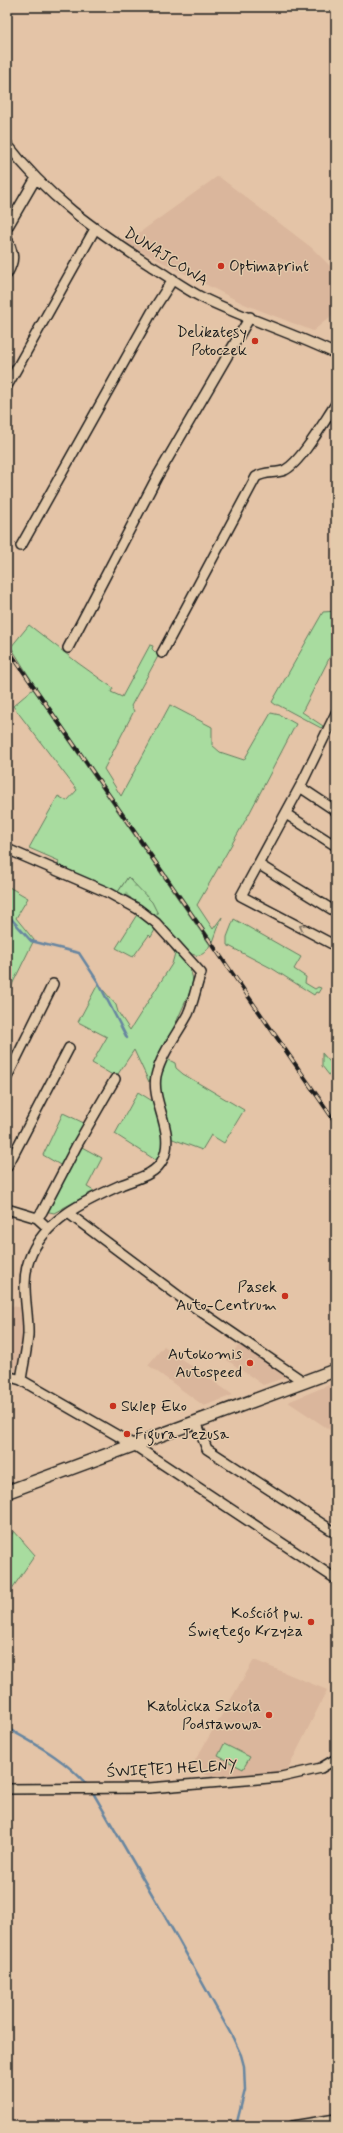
<svg xmlns="http://www.w3.org/2000/svg" width="343" height="2133" font-family="Mynerve,sans-serif">
<style>
.built{fill:#dab69c}
.green{fill:#a8dc9f;stroke:#627c5e}
.forest{fill:url(#forest-firs);stroke:#627c5e}
.lines{fill:none;stroke-linecap:round;stroke-linejoin:round}
.stream{stroke:#6886a0;stroke-width:2.5}
.street-casing{stroke:#1c1c1c;stroke-width:12}
.secondary-casing{stroke:#1c1c1c;stroke-width:15}
.street{stroke:#e4caab;stroke-width:9}
.secondary{stroke:#e4caab;stroke-width:12}
.rail-casing{stroke:#1c1c1c;stroke-width:4}
.rail{stroke:#e4caab;stroke-width:2.5;stroke-dasharray:8;stroke-linecap:butt}
.oneway{stroke:#807364}
.poi-dot{fill:#c8321e;stroke:#e4caab;stroke-width:1.5}
.labels{text-anchor:middle;dominant-baseline:central;stroke-width:3;stroke-linejoin:round;paint-order:stroke}
.street-label{font-size:16px;fill:#1c1c1c;stroke:#e4caab}
.poi-label{font-size:16px;fill:#1c1c1c;stroke:#e4caab;text-anchor:end}
</style>
<defs>
<pattern id="forest-firs" width="22" height="20" patternUnits="userSpaceOnUse"><rect width="22" height="20" fill="#a8dc9f"/><path d="M5 1l3.5 6h-7zM16 11l3.5 6h-7z" fill="#90bc88"/></pattern>
</defs>
<rect width="100%" height="100%" fill="#e4c4a7"/>
<filter id="ink" filterUnits="userSpaceOnUse"><feTurbulence type="fractalNoise" baseFrequency=".025" numOctaves="2"/><feDisplacementMap in="SourceGraphic" scale="8" xChannelSelector="R" yChannelSelector="G"/><feConvolveMatrix kernelMatrix="1 2 1 2 8 2 1 2 1" color-interpolation-filters="sRGB"/></filter>
<g filter="url(#ink)">
<path class="built" d="M218,176l94,72 24,24v40l-23,19 -69,-27 -119,-61z
M7,1304l13,4 3,23 -2,28 -7,13 -7,-2z
M241,1342l49,34 -27,9 -36,-25z
M164,1346l13,10 56,39 -29,11 -56,-41z
M336,1382v52l-48,-32z
M254,1660l73,30 -40,81 -78,5 -19,-7z"/>
<path class="green" d="M336,611v34l-34,67 21,14 -2,2 -43,-23h-2l-4,-3 51,-90z
M29,625l49,38 35,25 -2,4 11,5 28,-52 3,1 -1,3 3,3 7,-3 -31,57 3,5 -30,58 17,27 49,-91 42,22v18l8,7 24,8 27,-47 9,2 16,9 -47,90 -52,91 16,24 9,-12 -9,25 -181,-261 -21,-34z
M33,689l177,256c-14,27 -34,-6 -44,-18 -4,-4 -9,-8 -14,-12l6,-1 -30,-37 -10,15 13,6 -1,2 -72,-35 1,-4 -30,-13 29,-52 9,5 10,-11 -64,-84z
M9,887l19,11 -12,20 18,22 -27,55v-103z
M138,913l18,15 -5,9 -2,-2 -16,22 -17,-9z
M234,919l67,38 -7,12 12,8 -1,6 10,6 3,-2 3,1 -3,5 -2,-1 -2,3 -41,-26 -46,-24v-8z
M158,932c14,15 36,31 35,53l-44,97 -15,-32 -18,27 -24,-14 15,-26 -29,-15 20,-38 18,21 2,7 12,18 42,-66 3,-11z
M165,1058l10,5 1,5 7,6 61,36 -20,33 -13,-8 -9,15 -32,-12 -12,-54z
M138,1092l16,10c6,23 13,36 3,59l-42,-27z
M63,1113l23,11 -24,42 -19,-11z
M80,1146l22,12 -15,29 7,4 -40,22 -9,-2z
M14,1531l21,24 -28,41v-55z
M224,1744l26,13 -7,12 -25,-13z"/>
<path class="forest" d="M128,877l24,25 6,12 -6,1 -22,-15 1,-2 -13,-6z
M322,1053l14,16v15l-14,-18z"/>
<g class="lines">
<path class="stream" d="M7,914l24,27 48,12 19,29 29,56
M7,1728c30,17 58,31 81,58
M92,1791l86,148 55,99 8,17 3,11 1,24 -9,36"/>
<defs>
<path id="street" d="M7,144c39,52 89,87 144,122 17,10 34,23 52,32 43,21 90,35 133,56
M7,228l29,-50
M7,238c6,16 9,20 0,36
M7,386l88,-157
M21,546l131,-234 21,-33
M68,648l89,-171 93,-160
M162,653l94,-176c9,-6 20,-3 29,-7 16,-8 40,-50 51,-66
M336,713l-35,72 -60,111 95,50
M300,787l36,24
M286,814l50,32
M7,849l102,44 29,16 18,14 45,50c-5,13 -7,28 -13,41 -10,19 -27,40 -32,62 -5,27 20,56 7,83 -7,16 -28,20 -42,26 -36,16 -78,35 -92,75 -9,24 0,51 -1,75 -1,15 -5,30 -7,45
M258,864l78,48
M7,1077l46,-93
M7,1167l62,-119
M7,1209l30,9 11,10
M68,1213l116,87 120,82
M37,1218l5,-6 35,-67 38,-66
M7,1376l14,4 113,65 202,134
M196,1422l11,27 129,84
M7,1789l142,-1 132,-11 40,-9 15,-9
M292,2126l44,-7"/>
<path id="secondary" d="M7,1492l329,-122"/>
</defs>
<use href="#street" class="street-casing"/>
<use href="#secondary" class="secondary-casing"/>
<use href="#street" class="street"/>
<use href="#secondary" class="secondary"/>
<defs>
<path id="rail" d="M7,648l329,475"/>
</defs>
<use href="#rail" class="rail-casing"/>
<use href="#rail" class="rail"/>
</g>
<defs><path id="oneway-chevron" d="M-2-3.5L2.5 0L-2 3.5" fill="none" stroke-width="1.6" stroke-linecap="round" stroke-linejoin="round"/></defs>
<use class="oneway" href="#oneway-chevron" transform="translate(302 927) rotate(-153)"/>
</g>
<g class="poi-dot">
<circle cx="221" cy="266" r="4"/>
<circle cx="255" cy="341" r="4"/>
<circle cx="285" cy="1296" r="4"/>
<circle cx="250" cy="1363" r="4"/>
<circle cx="113" cy="1406" r="4"/>
<circle cx="127" cy="1434" r="4"/>
<circle cx="311" cy="1622" r="4"/>
<circle cx="269" cy="1715" r="4"/>
</g>
<g class="labels">
<g class="street-label">
<text transform="translate(166 257) rotate(32)">DUNAJCOWA</text>
<text transform="translate(172 1769) rotate(-3)">ŚWIĘTEJ HELENY</text>
</g>
<g class="poi-label">
<text x="229" y="266" text-anchor="start">Optimaprint</text>
<text x="247" y="332">Delikatesy<tspan x="247" dy="18">Potoczek</tspan></text>
<text x="277" y="1287">Pasek<tspan x="277" dy="18">Auto-Centrum</tspan></text>
<text x="242" y="1354">Autokomis<tspan x="242" dy="18">Autospeed</tspan></text>
<text x="121" y="1406" text-anchor="start">Sklep Eko</text>
<text x="135" y="1434" text-anchor="start">Figura Jezusa</text>
<text x="303" y="1613">Kościół pw.<tspan x="303" dy="18">Świętego Krzyża</tspan></text>
<text x="261" y="1706">Katolicka Szkoła<tspan x="261" dy="18">Podstawowa</tspan></text>
</g>
</g>
<rect width="343" height="2133" fill="none" stroke="#e4caab" stroke-width="24"/>
<rect x="12" y="12" width="319" height="2109" fill="none" stroke="#1c1c1c" stroke-width="1.5" filter="url(#ink)"/>
</svg>
